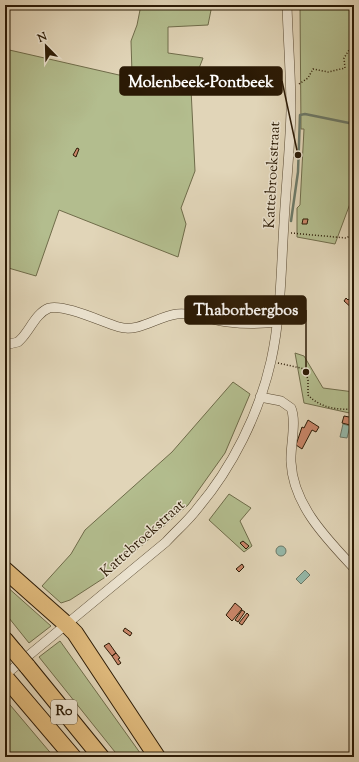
<svg xmlns="http://www.w3.org/2000/svg" width="359" height="762" font-family="'Sorts Mill Goudy',serif">
<style>
.green{fill:#b3bd8e;stroke:#6f6c4a}
.water{fill:#95b9aa;stroke:#6b7968}
.lines{fill:none;stroke-linecap:round;stroke-linejoin:round}
.stream{stroke:#6b7968;stroke-width:2.5}
.building{fill:#ca8669;stroke:#2b1a05}
.street-casing{stroke:#584932;stroke-width:10}
.highway-casing{stroke:#2b1a05;stroke-width:18}
.path{stroke:#2b1a05;stroke-width:1.5;stroke-dasharray:1 2;stroke-linecap:butt}
.street{stroke:#ece4d1;stroke-width:9}
.highway{stroke:#e0ba7c;stroke-width:16}
.highway-bridge-casing{stroke:#2b1a05;stroke-width:18;stroke-linecap:butt}
.highway-bridge{stroke:#e0ba7c;stroke-width:16}
.labels{text-anchor:middle;dominant-baseline:central;stroke-width:3;stroke-linejoin:round;paint-order:stroke}
.shield{fill:#ece4d1;stroke:#655742;stroke-width:1}
.shield-label{font-size:14px;font-weight:bold;fill:#2b1a05}
.street-label{font-size:15px;fill:#2b1a05;stroke:#ece4d1}
.leader{fill:none;stroke:#2b1a05;stroke-width:1.5}
.callout-dot{fill:#2b1a05;stroke:#ece4d1;stroke-width:1.5}
.callout{fill:#2b1a05;stroke:#2b1a05;stroke-width:1.5}
.callout-label{font-size:16px;text-anchor:middle;font-weight:bold;fill:#fff}
</style>
<rect width="100%" height="100%" fill="#e1d5b8"/>
<filter id="stains"><feTurbulence type="fractalNoise" baseFrequency=".005" numOctaves="4"/><feColorMatrix values="0 0 0 0 .2 0 0 0 0 .09 0 0 0 0 .02 0 0 0 .5 -.17"/></filter>
<radialGradient id="worn" r=".72"><stop offset=".6" stop-color="#630" stop-opacity="0"/><stop offset="1" stop-color="#630" stop-opacity=".3"/></radialGradient>
<path class="green" d="M141,5h71l-4,20 -40,2v26l35,5 -12,31 4,82 -14,37 5,16 -8,33 -119,-47 -23,66 -31,-9v-218l114,26 13,-1 -1,-33 6,-16z
M300,5h54v188l-19,51 -38,-7v-29l3,-3 4,-76h-3z
M295,353l9,3 19,32 31,4v22l-50,-11z
M233,382l17,12 -25,59 -37,52 -81,71 -37,24 -9,3 -19,-17 29,-32 14,-24 87,-78z
M229,494l22,14 -11,13 12,25 -8,6 -35,-32z
M5,585l46,41 -22,17 -24,-30z
M60,641l83,116h-24l-80,-100z
M5,699l49,58h-47l-2,-3z"/>
<path class="water" d="M343,424l7,2 -3,12 -7,-1z
M276 551a5 5 0 1 1 10 0a5 5 0 1 1-10 0Z
M305,570l5,5 -9,9 -5,-5z"/>
<g class="lines">
<path class="stream" d="M291,221l7,-49 2,-57 5,-1 49,10"/>
</g>
<path class="building" d="M77,148l2,1 -3,8 -3,-2z
M303,219h5l-1,5h-5z
M354,294v16l-10,-9 2,-3 2,2z
M344,416l10,2v8l-12,-3z
M308,420l11,7 -3,5 -4,-2 -10,19 -6,-4 6,-18 2,1z
M243,541l6,5 -3,3 -6,-6z
M242,564l2,3 -5,5 -3,-3z
M235,603l7,6 -10,12 -6,-6z
M242,610l3,2 -7,10 -3,-2z
M247,613l2,2 -7,10 -3,-2z
M125,628l7,5 -2,3 -7,-5z
M109,643l7,10 -4,3 -8,-10z
M116,653l4,5 -2,1 3,4 -3,2 -6,-9z"/>
<g class="lines">
<defs>
<path id="street" d="M5,345l13,-3 3,-3c9,-9 15,-26 28,-31 16,-4 53,14 70,19 20,6 39,-11 58,-13 17,-2 34,6 51,8 16,2 32,2 48,0
M260,397l21,4 10,7c6,13 -1,39 0,54 2,43 36,77 63,106
M5,675l161,-133c10,-11 22,-21 31,-33 35,-41 62,-95 74,-148 10,-45 10,-92 13,-138 2,-37 6,-75 7,-112 0,-35 -3,-71 -4,-106"/>
<path id="highway" d="M5,570l61,54 9,9 82,124
M5,640l10,12
M27,666l74,91
M5,677l68,80"/>
</defs>
<use href="#street" class="street-casing"/>
<use href="#highway" class="highway-casing"/>
<path class="path" d="M299,84l9,-6 5,-9 15,3 17,-4 -1,-10 10,-16
M291,233l55,5 8,-4
M278,363l27,6 3,11v15c12,13 30,15 46,14"/>
<use href="#street" class="street"/>
<use href="#highway" class="highway"/>
<defs>
<path id="highway-bridge" d="M15,652l12,14"/>
</defs>
<use href="#highway-bridge" class="highway-bridge-casing"/>
<use href="#highway-bridge" class="highway-bridge"/>
</g>
<g class="labels">
<rect class="shield" x="51" y="700" width="26" height="24" rx="3"/>
<g class="shield-label">
<text x="64" y="712">R0</text>
</g>
<g class="street-label">
<text transform="translate(273 175) rotate(-87)">Kattebroekstraat</text>
<text transform="translate(143 539) rotate(-42)">Kattebroekstraat</text>
</g>
</g>
<path class="leader" d="M298 155L282 81M306 372L306 310"/>
<g class="callout-dot">
<circle cx="298" cy="155" r="4"/>
<circle cx="306" cy="372" r="4"/>
</g>
<g class="callout">
<rect x="120" y="67" width="162" height="28" rx="4"/>
<rect x="185" y="296" width="121" height="28" rx="4"/>
</g>
<g class="callout-label">
<text x="201" y="87">Molenbeek-Pontbeek</text>
<text x="246" y="315">Thaborbergbos</text>
</g>
<rect width="359" height="762" fill="none" stroke="#e1d5b8" stroke-width="20"/>
<rect x="6" y="6" width="347" height="750" fill="none" stroke="#2b1a05" stroke-width="2"/>
<rect x="10" y="10" width="339" height="742" fill="none" stroke="#2b1a05"/>
<g transform="translate(46 46) rotate(337)" stroke="#ece4d1" stroke-width="3" paint-order="stroke">
<path d="M0-3L7 15L0 10L-7 15Z" fill="#2b1a05"/>
<text y="-6" font-size="11" font-weight="bold" text-anchor="middle" fill="#2b1a05">N</text>
</g>
<rect width="100%" height="100%" filter="url(#stains)"/>
<rect width="100%" height="100%" fill="url(#worn)"/>
</svg>
